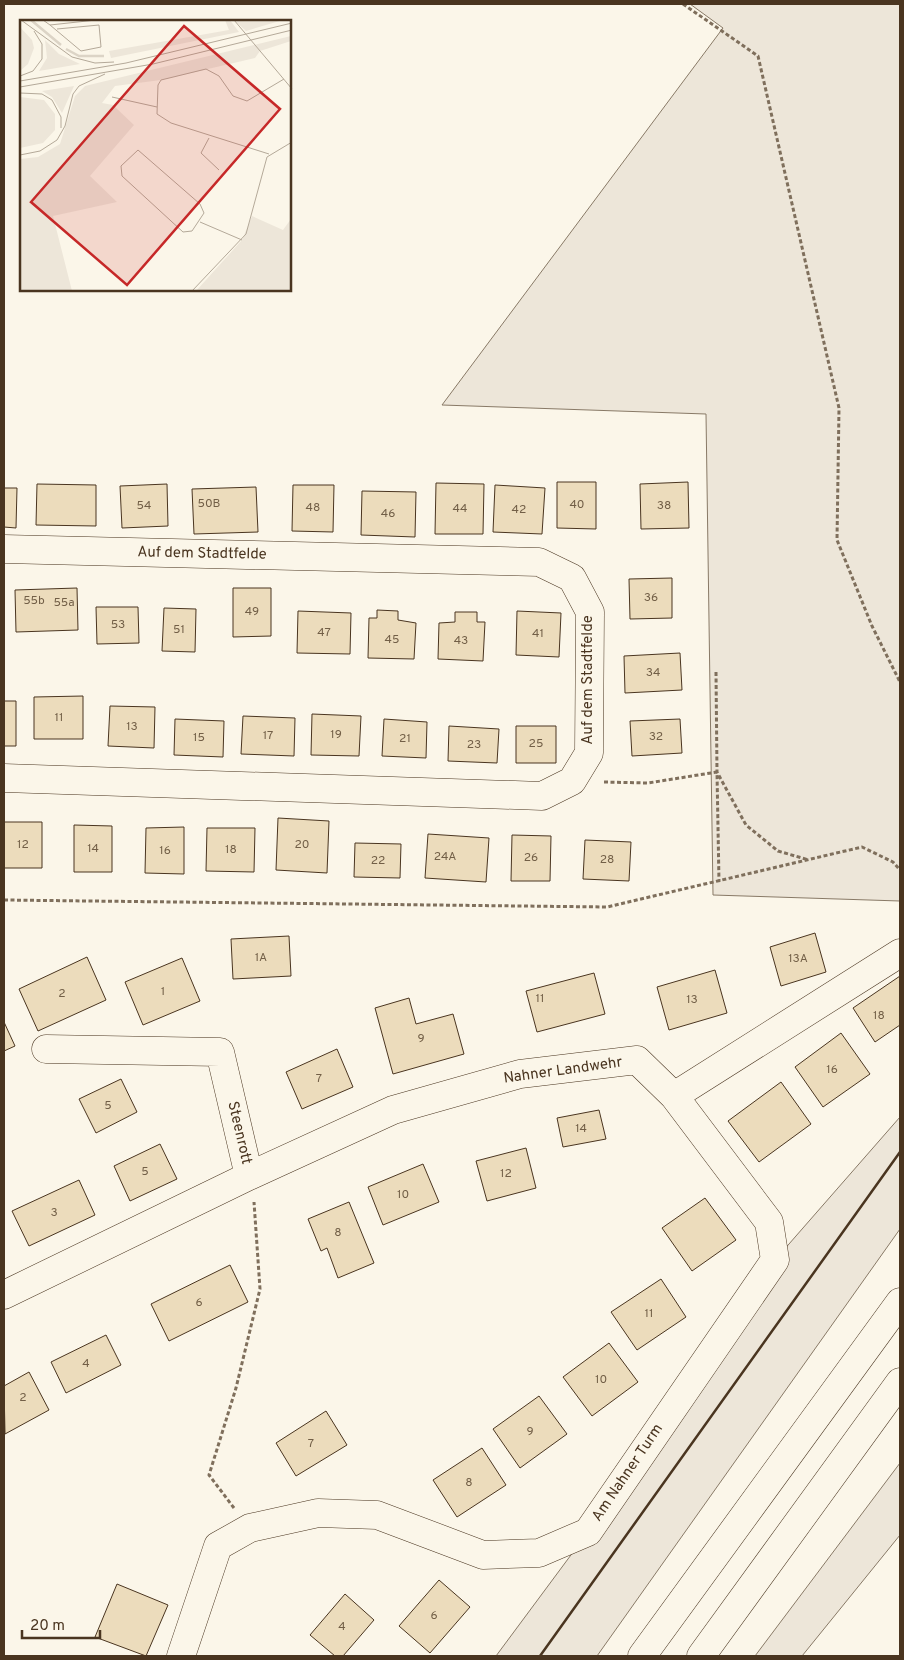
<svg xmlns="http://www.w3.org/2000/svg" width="904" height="1660" font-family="Overpass,sans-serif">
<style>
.green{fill:#ede6d9;stroke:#887966}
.building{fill:#ecdcbc;stroke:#4a3520}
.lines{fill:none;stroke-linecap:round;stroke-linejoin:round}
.minor-casing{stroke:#4a3520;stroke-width:29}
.highway-casing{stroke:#4a3520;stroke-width:29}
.path{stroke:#7f6f5c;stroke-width:3;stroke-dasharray:4 2.5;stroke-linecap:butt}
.minor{stroke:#fbf6e9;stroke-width:28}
.highway{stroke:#fbf6e9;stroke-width:28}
.wall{stroke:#4a3520;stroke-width:2.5}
.labels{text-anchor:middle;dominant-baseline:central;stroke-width:4;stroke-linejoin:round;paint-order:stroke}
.number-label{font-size:12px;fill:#725f47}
.street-label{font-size:15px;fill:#4a3520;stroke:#fbf6e9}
.inset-river{fill:none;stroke:#dcd4c6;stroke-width:2.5}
.inset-road{fill:none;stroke:#b4a999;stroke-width:1}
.view{fill:#c62828;fill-opacity:0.15;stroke:#c62828;stroke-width:2.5}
.inset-edge{fill:none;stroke:#4a3520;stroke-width:2.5}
</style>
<rect width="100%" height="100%" fill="#fbf6e9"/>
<path class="green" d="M690,4h210v897l-187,-6 -7,-481 -264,-9 281,-377z
M900,1117v112l-303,427h-101l92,-124 187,-272z
M900,1463v72l-98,121h-47z"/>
<path class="building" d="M557,482h39v47l-39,-1z
M688,482l1,46 -48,1 -1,-45z
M436,483l48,1 -1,50h-48z
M37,484l59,1v41l-60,-1z
M167,484l1,42 -46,2 -2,-42z
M293,485h41l-1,47 -41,-1z
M495,485l50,3 -3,46 -49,-2z
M256,487l2,45 -64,2 -2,-45z
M4,488h13l-1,40 -12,-1z
M362,491l54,1 -1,45 -54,-2z
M672,578v40l-42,1 -1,-40z
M77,588l1,42 -62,2 -1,-42z
M233,588h38v48l-38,1z
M96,607h42l1,36 -42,1z
M164,608l32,1 -1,43 -33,-1z
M377,610l21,1v9l18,3 -2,36 -46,-1 1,-40h8z
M298,611l53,2 -1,41 -53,-1z
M517,611l44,2 -2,44 -43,-2z
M455,612h22v10h8l-2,39 -45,-2 1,-36 16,-1z
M680,653l2,37 -57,3 -1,-37z
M83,696v43h-49v-42z
M4,701h12v45h-12z
M110,706l45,1 -1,41 -46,-2z
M312,714l49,2 -2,40 -48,-1z
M243,716l52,2 -1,38 -53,-2z
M175,719l49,2 -1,36 -49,-2z
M384,719l43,3 -1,36 -44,-2z
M680,719l2,34 -50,3 -2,-35z
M449,726l50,3 -2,34 -49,-2z
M516,726h40v37h-40z
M278,818l51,3 -2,52 -51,-3z
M4,822h38v46h-38z
M74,825l38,1v46h-38z
M184,827v47l-39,-1 1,-45z
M207,828h48l-1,44 -48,-1z
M428,834l61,4 -3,44 -61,-4z
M512,835l39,1 -1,45h-39z
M585,840l46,2 -2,39 -46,-2z
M355,843l46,1 -1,34 -46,-1z
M815,933l11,39 -45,14 -11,-39z
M289,936l2,40 -58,3 -2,-40z
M87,957l19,43 -68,31 -19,-42z
M182,958l18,43 -57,24 -18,-43z
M715,970l12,43 -58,17 -12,-43z
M594,973l11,41 -68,18 -11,-41z
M900,976v49l-25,17 -22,-34z
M409,998l7,26 37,-10 11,40 -71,20 -18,-66z
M4,1022l11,24 -11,5z
M841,1033l29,41 -47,33 -28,-40z
M337,1049l16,38 -51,22 -16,-37z
M121,1079l16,33 -41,21 -17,-34z
M781,1082l30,42 -52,38 -31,-41z
M599,1110l7,29 -43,8 -6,-29z
M160,1144l17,35 -47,22 -16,-35z
M526,1148l10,40 -49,13 -11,-40z
M423,1164l16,38 -56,23 -15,-38z
M79,1180l16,35 -66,31 -17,-35z
M705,1198l31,42 -44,31 -30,-43z
M349,1202l25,61 -36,15 -11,-30 -6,3 -13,-32z
M230,1265l18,37 -79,39 -18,-37z
M661,1279l25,38 -49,33 -26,-38z
M106,1335l15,30 -55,28 -15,-31z
M609,1343l29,39 -46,34 -29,-39z
M29,1372l20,38 -44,24 -1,-48z
M539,1396l28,38 -47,34 -27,-39z
M326,1411l21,34 -51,31 -20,-33z
M482,1448l24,37 -49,32 -24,-37z
M439,1580l31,27 -40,46 -31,-27z
M117,1584l51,21 -22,51 -51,-19z
M345,1594l29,26 -31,36h-8l-25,-21z"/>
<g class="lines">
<defs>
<path id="minor" d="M4,549l535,13 33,16 18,34 -1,141 -17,28 -30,15 -538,-18
M46,1049l174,3 29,124
M674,1096l226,-143
M4,1295l245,-119 144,-66 127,-36 117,-14 37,36 95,126 6,38 -187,272 -49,21 -56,2 -106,-40 -59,-2 -68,15 -32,18 -37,110"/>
<path id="highway" d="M642,1656l258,-354
M701,1656l199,-274"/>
</defs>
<use href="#minor" class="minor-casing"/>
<use href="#highway" class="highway-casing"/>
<path class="path" d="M683,4l75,52 81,352 -2,132 35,86 28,56
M716,672l1,100 29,53 32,26 31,9
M604,782l44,1 69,-11 2,110
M4,900l603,7 255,-60 31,15 7,8
M234,1508l-25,-33 27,-87 24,-99 -6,-87"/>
<use href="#minor" class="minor"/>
<use href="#highway" class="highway"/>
<path class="wall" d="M540,1656l360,-504"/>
</g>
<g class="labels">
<g class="number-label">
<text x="209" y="504">50B</text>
<text x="577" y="505">40</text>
<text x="144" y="506">54</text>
<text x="664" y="506">38</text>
<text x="313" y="508">48</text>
<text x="460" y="509">44</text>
<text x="519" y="510">42</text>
<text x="388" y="514">46</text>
<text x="651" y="598">36</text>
<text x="34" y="601">55b</text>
<text x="64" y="603">55a</text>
<text x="252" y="612">49</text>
<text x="118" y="625">53</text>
<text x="179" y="630">51</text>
<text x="324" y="633">47</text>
<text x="538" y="634">41</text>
<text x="392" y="640">45</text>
<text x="461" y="641">43</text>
<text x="653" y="673">34</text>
<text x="59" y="718">11</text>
<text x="132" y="727">13</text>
<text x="336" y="735">19</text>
<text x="268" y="736">17</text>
<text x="656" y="737">32</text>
<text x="199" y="738">15</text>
<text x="405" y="739">21</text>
<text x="536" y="744">25</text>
<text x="474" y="745">23</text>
<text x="23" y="845">12</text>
<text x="302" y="845">20</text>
<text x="93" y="849">14</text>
<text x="231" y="850">18</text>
<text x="165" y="851">16</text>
<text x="445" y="857">24A</text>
<text x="531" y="858">26</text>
<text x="607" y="860">28</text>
<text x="378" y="861">22</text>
<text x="261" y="958">1A</text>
<text x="798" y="959">13A</text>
<text x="163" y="992">1</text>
<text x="62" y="994">2</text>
<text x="540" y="999">11</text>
<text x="692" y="1000">13</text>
<text x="879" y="1016">18</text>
<text x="421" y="1039">9</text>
<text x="832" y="1070">16</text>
<text x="319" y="1079">7</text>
<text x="108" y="1106">5</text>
<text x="581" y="1129">14</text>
<text x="145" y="1172">5</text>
<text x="506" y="1174">12</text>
<text x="403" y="1195">10</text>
<text x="54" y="1213">3</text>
<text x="338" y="1233">8</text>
<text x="199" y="1303">6</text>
<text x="649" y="1314">11</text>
<text x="86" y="1364">4</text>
<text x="601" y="1380">10</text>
<text x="23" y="1398">2</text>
<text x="530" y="1432">9</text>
<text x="311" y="1444">7</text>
<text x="469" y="1483">8</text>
<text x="434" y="1616">6</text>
<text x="342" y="1627">4</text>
</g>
<g class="street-label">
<text transform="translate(202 554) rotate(1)">Auf dem Stadtfelde</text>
<text transform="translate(588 680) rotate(-90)">Auf dem Stadtfelde</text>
<text transform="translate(563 1071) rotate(-8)">Nahner Landwehr</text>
<text transform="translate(239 1133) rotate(77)">Steenrott</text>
<text transform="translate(628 1473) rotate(-56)">Am Nahner Turm</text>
</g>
</g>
<g transform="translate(20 20)">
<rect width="271" height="271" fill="#fbf6e9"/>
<path d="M205,0h5l9,12 -128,26 -2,-7 120,-21zM214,0h49l-37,11zM0,7l12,13 2,8 -6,16 -8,7zM271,16v5l-31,10 -5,7 -94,22 -46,6 -13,17 11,2 21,20 -44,51 27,26 -64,14 19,75h-52v-132l18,-2 22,-13 15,-48 10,-10zM25,20l14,14 21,10 -41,7 8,-13zM54,66l-12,27 -10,-16 -10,-6zM0,77l24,3 11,14v16l-12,13 -23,5zM232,196l31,14 8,-11v72h-95l46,-51z" fill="#ede6d9"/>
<path class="inset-river" d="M11,0l30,25M46,29l13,7h25"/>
<path class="inset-road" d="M1,0l51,37 23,6 19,-1M23,0l7,5 46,-5M214,0l58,69M30,5l31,26 20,-4 -2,-22 -42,4M0,56l13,-5 9,-12v-15l-8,-13M0,61l106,-18 166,-40M0,67l133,-23 139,-34M0,73l22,1 10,6 9,17v11M92,77l45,10M189,118l-8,15 18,17M118,130l62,54 4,9 -12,18 -9,1 -61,-56 -1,-10zM249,134l-98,-31 -14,-9 1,-29 3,-5 45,-11 13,7 14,20 14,5 37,-22M0,135l20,-4 17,-11 8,-14 8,-32 6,-8 26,-12M180,202l42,18M172,271l54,-57 21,-77 25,-15"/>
<path class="view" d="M164,6l96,83 -153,176 -96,-83z"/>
<rect width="271" height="271" class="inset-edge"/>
</g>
<rect width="904" height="1660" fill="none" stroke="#4a3520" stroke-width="10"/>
<path d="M22 1630v8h78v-8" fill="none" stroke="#4a3520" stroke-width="2.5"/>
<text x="30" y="1630" font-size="15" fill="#4a3520" stroke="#fbf6e9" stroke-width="4" paint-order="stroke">20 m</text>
</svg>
